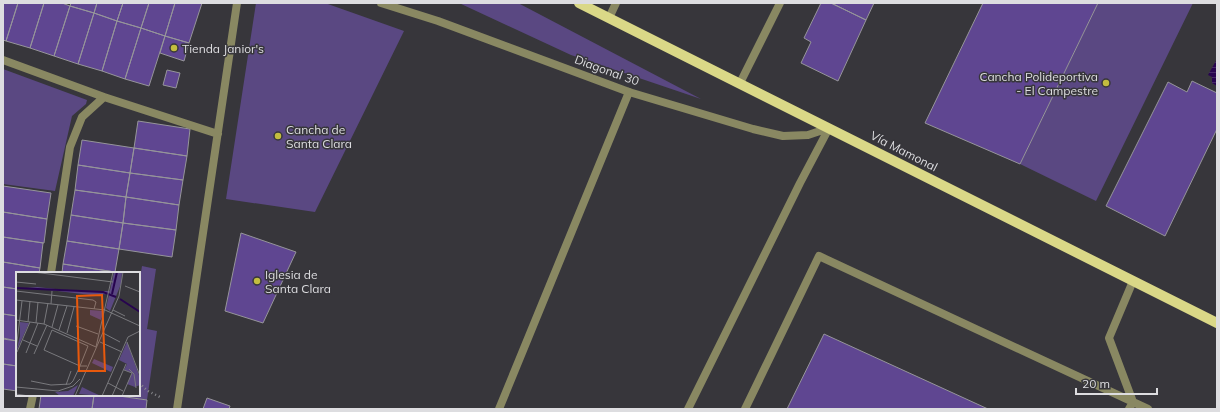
<svg xmlns="http://www.w3.org/2000/svg" width="1220" height="412" font-family="Mulish,sans-serif">
<style>
.park{fill:#5a4882}
.water{fill:url(#water-rules)}
.building{fill:#5f4691;stroke:#96959a}
.lines{fill:none;stroke-linecap:round;stroke-linejoin:round}
.path{stroke:#8b8b8f;stroke-width:2.5;stroke-dasharray:1 3;stroke-linecap:butt}
.service{stroke:#898862;stroke-width:8}
.minor{stroke:#898862;stroke-width:8}
.primary{stroke:#dad887;stroke-width:10}
.poi-dot{fill:#c3bd3f;stroke:#37363b;stroke-width:1.5}
.labels{text-anchor:middle;dominant-baseline:central;stroke-width:3;stroke-linejoin:round;paint-order:stroke}
.poi-label{font-size:12px;fill:#dddde0;stroke:#37363b;text-anchor:start}
.street-label{font-size:12px;fill:#dddde0;stroke:#37363b}
.inset-river{fill:none;stroke:#27044f;stroke-width:2}
.inset-road{fill:none;stroke:#79797d;stroke-width:1}
.view{fill:#e8590c;fill-opacity:0.15;stroke:#e8590c;stroke-width:2}
.inset-edge{fill:none;stroke:#dddde0;stroke-width:2}
</style>
<defs>
<pattern id="water-rules" width="6" height="5" patternUnits="userSpaceOnUse"><rect width="6" height="5" fill="#27044f"/><path d="M0 2.5h6" fill="none" stroke="#462868"/></pattern>
</defs>
<rect width="100%" height="100%" fill="#37363b"/>
<path class="park" d="M256,3h69l79,28 -89,181 -89,-13z
M459,3h59l183,96 -130,-44z
M1098,3h95l-97,198 -76,-37z
M3,69l84,31 -1,4 -14,12 -17,75 -52,-7z
M142,266l14,3 -9,60 10,2 -10,69 -35,-5h27v-110z"/>
<path class="water" d="M1217,59v27l-5,-3v-6l-4,-2z"/>
<path class="building" d="M3,3h15l-12,38 -3,-1z
M18,3h26l-14,45 -24,-7z
M44,3h18l8,3 -16,50 -24,-8z
M71,3h26l-3,10 -24,-7z
M97,3h26l-6,18 -23,-8z
M123,3h26l-8,25 -24,-7z
M149,3h26l-10,33 -24,-8z
M175,3h27l-13,40 -24,-7z
M821,3h10l35,17 -28,61 -37,-18 10,-21 -7,-4z
M831,3h43l-8,17z
M983,3h115l-78,161 -95,-41z
M70,6l24,7 -16,51 -24,-8z
M94,13l23,8 -15,50 -24,-7z
M117,21l24,7 -16,51 -23,-8z
M141,28l24,8 -16,50 -24,-7z
M165,36l24,7 -5,18 -24,-8z
M167,70l13,3 -4,15 -13,-3z
M1192,81l25,12v36l-52,107 -59,-30 62,-124 19,10z
M138,121l52,8 -3,27 -53,-8z
M82,140l52,8 -4,25 -52,-8z
M134,148l53,8 -4,24 -53,-7z
M78,165l52,8 -4,24 -51,-7z
M130,173l53,7 -4,25 -53,-8z
M3,186l48,7 -4,26 -44,-7z
M75,190l51,7 -3,26 -52,-8z
M126,197l53,8 -3,25 -53,-7z
M3,212l44,7 -3,24 -41,-6z
M71,215l52,8 -4,26 -52,-8z
M123,223l53,7 -4,27 -53,-8z
M241,233l55,19 -33,71 -38,-12z
M3,237l40,6 -3,25 -37,-6z
M67,241l52,8 -4,23 -52,-8z
M3,262l37,6 -1,5h-22v16l-14,-2z
M63,264l52,8 -53,1z
M3,287l14,2v27l-14,-2z
M3,314l14,2v25l-14,-3z
M824,334l164,75h-201z
M3,339l14,2v25l-14,-2z
M3,364l14,2v25l-14,-2z
M41,395h53l-2,14h-53z
M94,395h18l35,5 -1,9h-54z
M207,398l23,8 -1,3h-26z"/>
<g class="lines">
<path class="path" d="M139,383l9,8 12,6"/>
<path class="service" d="M609,18l7,-15
M499,409l130,-317
M745,409l74,-153 329,153
M1129,409l4,-7 -24,-64 24,-57"/>
<path class="minor" d="M381,3l57,18 191,71 124,37 30,7 25,-1 21,-7
M3,60l101,37
M740,83l40,-80
M51,273l19,-126 12,-30 22,-20 114,37
M30,409l3,-14
M177,409l60,-406
M688,409l112,-226 29,-55"/>
<path class="primary" d="M579,3l638,320"/>
</g>
<g class="poi-dot">
<circle cx="174" cy="48" r="4"/>
<circle cx="1106" cy="83" r="4"/>
<circle cx="278" cy="136" r="4"/>
<circle cx="257" cy="281" r="4"/>
</g>
<g class="labels">
<g class="poi-label">
<text x="182" y="48">Tienda Janior's</text>
<text x="1098" y="76" text-anchor="end">Cancha Polideportiva<tspan x="1098" dy="14">- El Campestre</tspan></text>
<text x="286" y="129">Cancha de<tspan x="286" dy="14">Santa Clara</tspan></text>
<text x="265" y="274">Iglesia de<tspan x="265" dy="14">Santa Clara</tspan></text>
</g>
<g class="street-label">
<text transform="translate(607 70) rotate(20)">Diagonal 30</text>
<text transform="translate(904 151) rotate(27)">Vía Mamonal</text>
</g>
</g>
<g transform="translate(16 272)">
<rect width="124" height="124" fill="#37363b"/>
<path d="M21,15l37,4h36l-1,3 -18,1 -59,-7 -16,1zM62,113l-5,11h-13l-5,-4 13,-1zM66,115l8,4 11,5 -22,-2z" fill="#5a4882"/>
<path d="M98,0h8l-1,12 -11,27 -4,-3zM74,38l14,1 -3,9 -11,-5zM4,50l9,1 -13,29 4,-16zM111,70l13,36v7l-5,2 -8,-3 5,-11 -8,-3 3,-6 -8,-4zM78,87l19,8 -2,5 -19,-9z" fill="#5a4882"/>
<path class="inset-river" d="M0,16l87,4 13,5M96,22l5,-22M104,27l20,13"/>
<path class="inset-road" d="M17,0l80,10M0,10l20,2M109,14l15,6M0,19l77,9 3,2 -2,7M0,28l89,10 35,16M35,32l1,-13M97,38l12,6M0,48l28,4 52,23 17,-75M12,50l2,-21M20,51l2,-21M28,52l4,-21M60,54l22,8M36,55l6,-22M43,58l8,-24M51,61l7,-26M87,61l17,9M7,68l14,6M84,70l22,10M111,70l13,34M0,78l6,-49M1,80l13,-30M10,81l12,-30M18,82l13,-29M113,97l5,5 2,14M15,109l20,4 19,-1 3,-3 7,-15 8,-20 -36,-16 -8,20 36,16h7M92,111l15,8M50,113l5,-14M0,115l42,4 15,-5 7,-7M0,122l13,2M59,124l44,-100 4,-24M86,124l26,-59 12,-6M96,124l14,-32M106,124l10,-23 -8,-3"/>
<path class="view" d="M86,23l3,76h-26l-2,-75z"/>
<rect width="124" height="124" class="inset-edge"/>
</g>
<rect width="1220" height="412" fill="none" stroke="#dddde0" stroke-width="8"/>
<path d="M1076 388v6h81v-6" fill="none" stroke="#dddde0" stroke-width="2"/>
<text x="1082" y="388" font-size="12" fill="#dddde0" stroke="#37363b" stroke-width="3" paint-order="stroke">20 m</text>
</svg>
